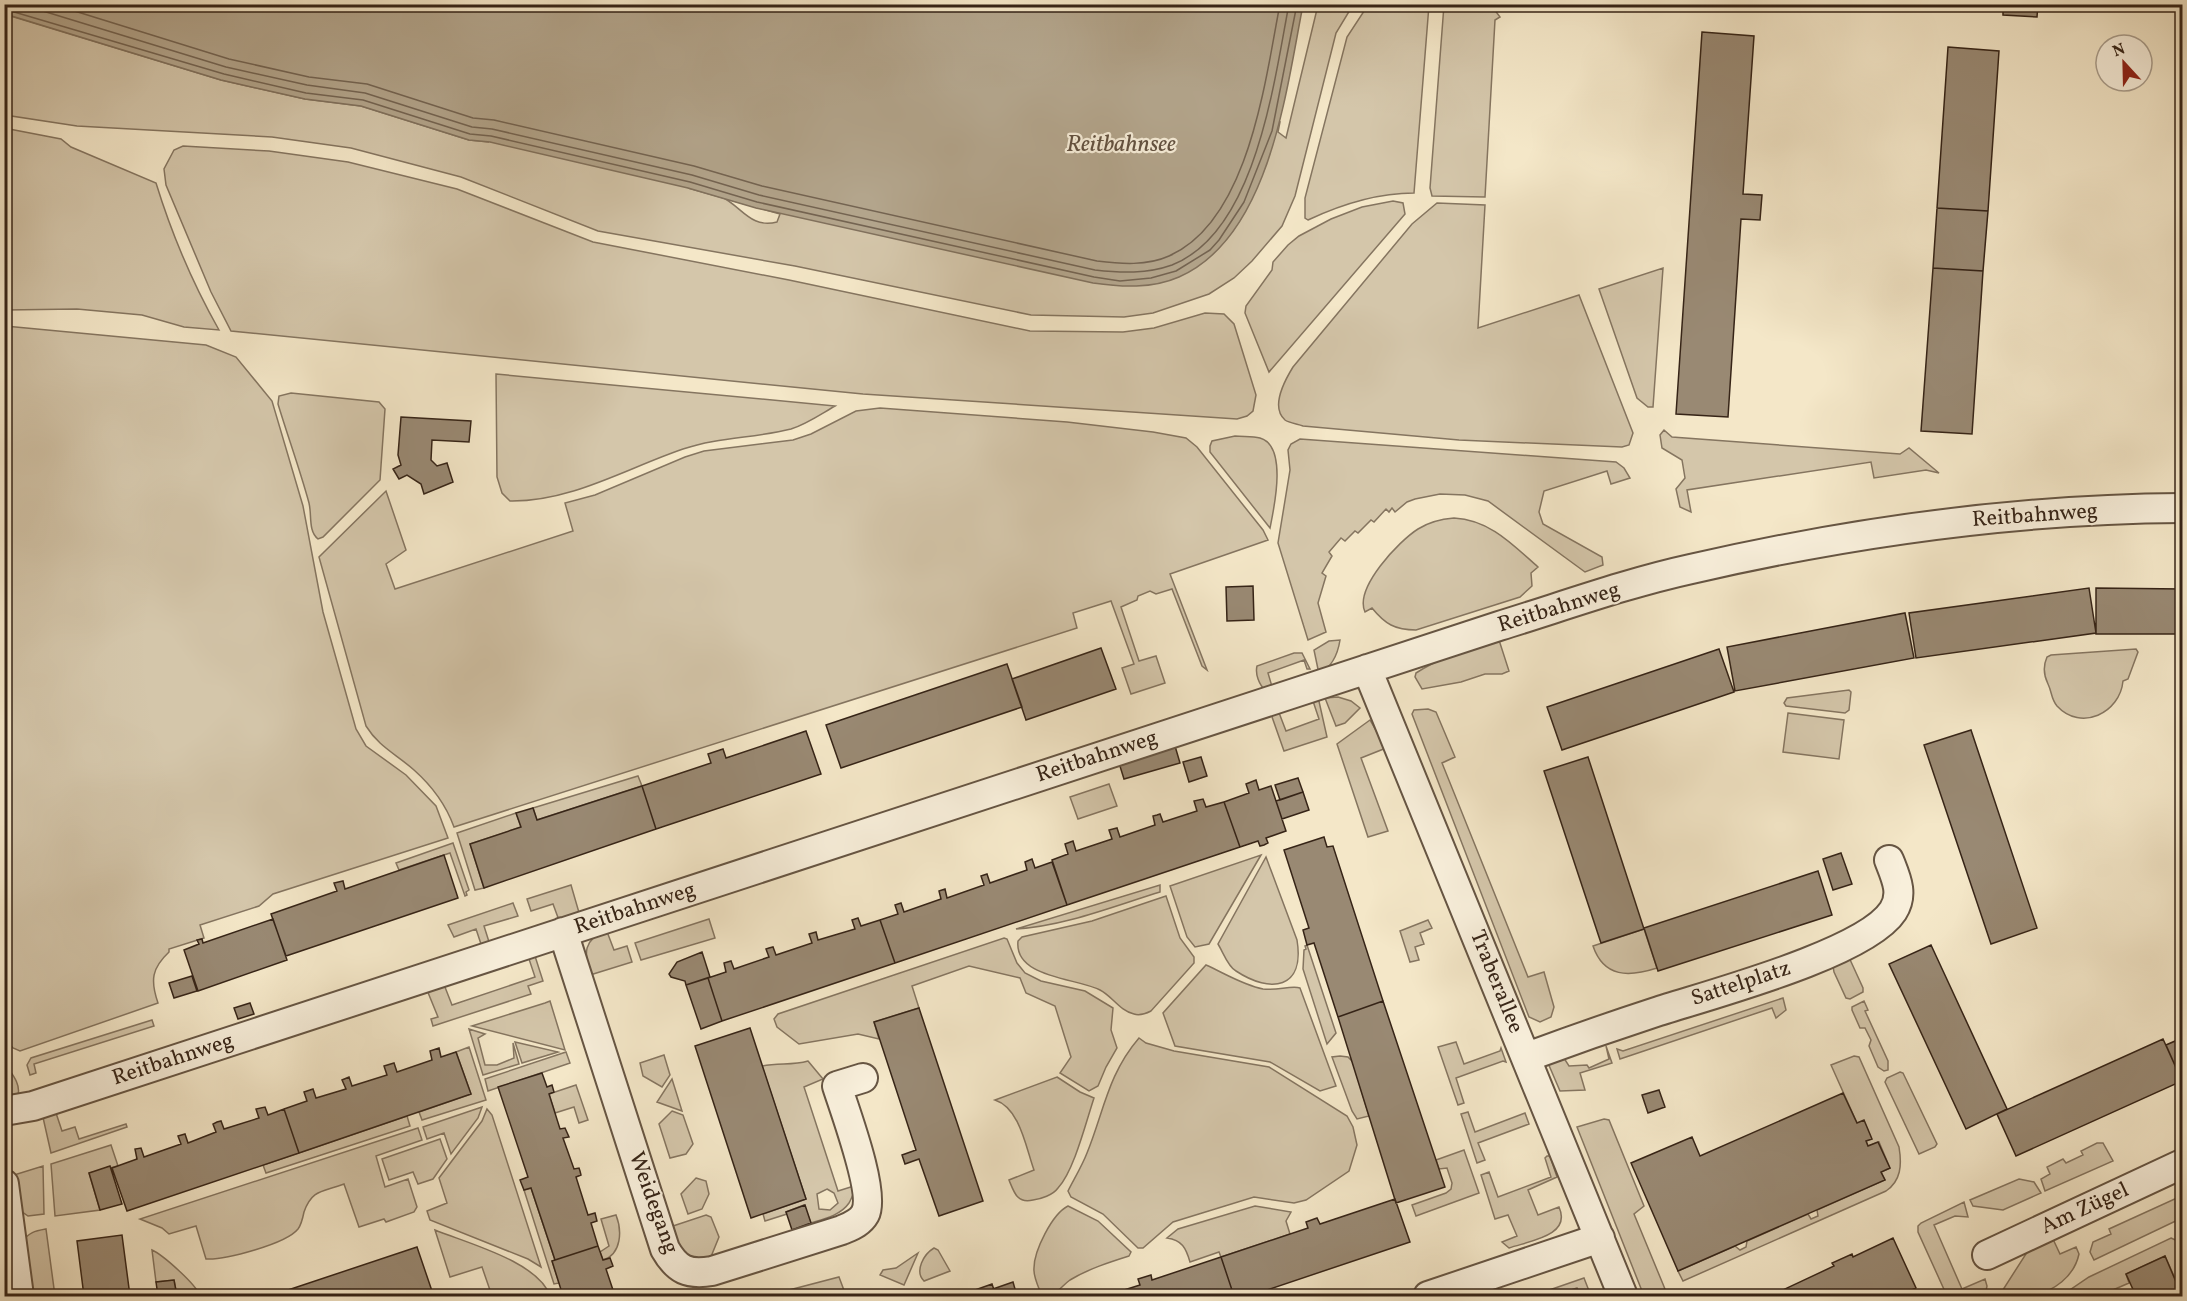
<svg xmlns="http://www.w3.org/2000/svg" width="2187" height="1301" font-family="Vollkorn,serif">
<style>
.green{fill:#d4c6aa;stroke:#857560;stroke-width:1.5;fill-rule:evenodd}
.water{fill:#b3a58c;stroke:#81715d;stroke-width:1.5}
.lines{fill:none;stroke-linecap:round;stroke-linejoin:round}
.shore{stroke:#746452;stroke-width:1.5}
.building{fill:#998973;stroke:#362417;stroke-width:1.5}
.street-casing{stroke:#665543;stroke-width:32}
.street{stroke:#f8efdb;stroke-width:28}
.labels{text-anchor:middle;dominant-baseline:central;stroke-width:4.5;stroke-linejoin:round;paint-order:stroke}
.street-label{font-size:22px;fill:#362417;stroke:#f8efdb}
.water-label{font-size:24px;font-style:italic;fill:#625140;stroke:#f8efdb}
</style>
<rect width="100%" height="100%" fill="#f4e7c8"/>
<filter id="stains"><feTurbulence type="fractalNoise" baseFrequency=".00333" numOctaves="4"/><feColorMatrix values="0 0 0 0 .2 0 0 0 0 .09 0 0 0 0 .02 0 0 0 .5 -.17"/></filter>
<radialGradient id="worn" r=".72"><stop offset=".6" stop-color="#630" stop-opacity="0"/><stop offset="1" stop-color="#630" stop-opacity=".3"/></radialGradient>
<path class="green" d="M5,5l1275,117 -2,10 8,6 32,-133h35l-17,28 -41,163 -13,30 -30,35 -18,17 -25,16 -56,19 -29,4 -93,-2 -236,-49 -197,-35 -137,-54 -110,-29 -79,-11 -195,-11 -72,-11 -1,-101 217,66 84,19 56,7 108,34 20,2zM688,188l92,26 -3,8c-26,7 -35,-15 -55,-25 -10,-4 -23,-6 -34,-9z
M1368,5h61l-15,188c-37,0 -72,11 -106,27l-3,-2v-20l42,-161z
M1444,5h47l9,12 -5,3 -10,177 -53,-1 -2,-8z
M4,128l57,11 10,8 85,36c16,52 37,101 63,147l-35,-3 -42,-12 -65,-6 -72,1z
M183,146l86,5 79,11 109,27 136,53 196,38 241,51 93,1 31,-4 51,-15 19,1 10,10 22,71 -3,16 -6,5 -10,3 -374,-25 -632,-63 -20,-39 -45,-107 -2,-16 10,-19z
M1393,201l10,2 2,11 -136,158 -24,-59 1,-7 26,-36 1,-8 15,-17 11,-9 32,-17 31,-12z
M1437,203l48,2 -7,123 101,-33 54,138 -4,12 -7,2 -163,-7 -156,-14c-5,-2 -14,-3 -18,-6 -15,-13 0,-40 8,-53l119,-143z
M1663,268l-10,139h-5l-11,-9 -38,-109z
M5,326l201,19 30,12 36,44 31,105 20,106 33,117 10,17 40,29 30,31 12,32 -175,56 -14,12 -59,19 4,13 -35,11v3c-17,16 -19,28 -11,51l-138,48 -7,-3 -9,-10z
M496,374l339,32c-14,8 -28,18 -44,23 -35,9 -73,8 -108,20 -56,19 -112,53 -173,52l-8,-8 -5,-16z
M291,393l88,9 6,7 -5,71 -57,57 -5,2c-10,-8 -6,-24 -9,-36 -9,-33 -21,-66 -31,-99l1,-8z
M880,408l187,14 86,10 33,6 11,9 66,83 5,10 -98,34 37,96 -5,-4 -30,-77 -16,5 -6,-3 -12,5 -1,4 -16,7 18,54 17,-5 9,27 -34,11 -9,-26 12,-4 -23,-63 -38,12 4,15 -623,199c-8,-22 -22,-41 -40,-57 -18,-16 -35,-23 -48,-44l-47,-169 67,-66 20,59 -20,14 9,25 178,-58 -8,-28 30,-8 90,-38 19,-6 89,-11 18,-6 45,-23z
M1664,430l8,7 228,17 9,-6 30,25 -13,-3 -52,8 -3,-16 -184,28 4,22 -11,-5 -4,-18 9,-11 -3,-18 -20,-12 -2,-13z
M1235,436c8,1 17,0 25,2 28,8 14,70 10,90l-60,-76v-6l2,-5z
M1300,439l316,23 8,6 6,10 -19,6 -4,-13 -63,20 -5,21 4,12 59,33 1,8 -18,7 -97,-71 -23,-6 -25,-1 -25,5 -8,3 -12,10 -3,-4 -3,4 -3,-3 -12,13 -3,-2 -13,13 -3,-2 -10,10 -4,-3 -12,14 3,4 -10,17 4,3 -8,27 8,29 -18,8 -30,-97 12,-73 -2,-20 3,-6z
M1454,518c36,2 58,26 84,49l-7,6 1,13 -12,11 -104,33c-21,0 -31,-6 -44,-22l-7,4c-11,-24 34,-71 53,-83 11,-7 23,-10 36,-11z
M1340,640c-2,13 -8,27 -21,34l-5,-24 15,-9z
M1499,640l10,31 -7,3h-17l-24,8 -39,7 -7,-12 1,-4c26,-17 55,-24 83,-33z
M2136,649l2,3 -10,27 -5,2c-3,32 -42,51 -66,25 -6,-7 -5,-14 -9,-22 -4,-8 -5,-18 -1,-27l4,-2z
M1294,653h8l8,16h-3l-3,-9 -36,13 5,17 -7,1c-7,-6 -11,-17 -9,-25z
M1849,690l2,2 -2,18 -4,3 -59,-7 -2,-3 3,-5z
M1318,697l9,40 -43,14 -13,-37 7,-4 8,21 33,-12 -7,-21z
M1338,697l13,4 9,7 -15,15 -9,3 -11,-28z
M1428,709l8,3 19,45 -13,6 86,214 16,-5 10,35 -3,10 -11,5 -11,-5 -117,-303 2,-4z
M1788,713l56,7 -5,39 -56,-7z
M1370,720l16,28 -25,10 27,73 -20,6 -31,-93z
M638,776l4,10 -105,34 -4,-12z
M1109,784l8,22 -39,13 -8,-22z
M516,813l5,14 -51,17 14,44 -9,2 -18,-57z
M453,843l16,47 -3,2 1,3 -2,1 -15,-43 -51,17 -3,-7z
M1261,855l-52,89 -14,3 -8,-10 -17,-51z
M1266,857l31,83c8,49 -26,54 -61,31 -8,-4 -13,-19 -18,-27z
M571,885l9,31 -20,7 -7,-19 -22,7 -4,-12z
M1160,885v7c-46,14 -95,34 -144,37z
M1166,896l14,42 14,19v6l-43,48c-6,3 -11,5 -17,3 -14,-3 -22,-18 -34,-24 -23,-12 -86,-12 -82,-49l4,-4 70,-16z
M513,903l5,13 -34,10 6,19 -8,2 -6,-18 -22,8 -6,-12z
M709,919l6,19 -74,22 -6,-17z
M1428,920l4,8 -12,5 4,11 -9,3 4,13 -9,2 -10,-31z
M606,929l8,21 13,-4 5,16 -42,13c-6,-23 -7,-34 16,-46z
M1644,929l13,39c-28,9 -53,10 -64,-22z
M1004,938l3,1 10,24 8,10 16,8 44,10 28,17 -2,22 6,18 -11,19 -8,19 -9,5 -29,-18 11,-16 -16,-51 -29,-13 -6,-15 -51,-12 -57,20 7,22 -45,14 5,17 -21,-5 -59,10 -22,-17 -3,-8 4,-5z
M1307,945l29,88 -9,11 -24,-75 1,-19 2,-1 -1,-3z
M534,953l9,28 -15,5 3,8 -98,32 -2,-7 7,-2 -11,-27 16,-8 9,23 83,-28 -7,-21z
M1847,953l16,35v4l-13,7 -4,-1 -12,-26 -1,-6z
M1206,965c18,8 37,20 57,24 13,2 29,-4 37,-1l36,98 -16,5 -50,-29 -95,-16 -12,-33z
M1783,998l3,12 -10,8 -4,-10 -152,51 -3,-10 6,2z
M550,1001l15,49 -93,-24 73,-23z
M1864,1001l4,9 -3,1 23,50v9l-4,1 -6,-4 -9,-21 2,-6 -6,-12h-5l-8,-18v-3z
M152,1020l2,6 -120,38 2,9 -6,2 -3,-10 4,-7z
M469,1029l16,5 -7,4 7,27h12l17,-7 -1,-15 6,21 -36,11z
M1139,1038l7,5 28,8 95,16 78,49 6,11 4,18 -8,26 -43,29 -12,3 -40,-6 -81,25 -30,26h-5l-35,-34 -32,-17 -3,-6c6,-12 14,-25 19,-38 17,-42 21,-79 52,-115z
M515,1042l43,10 -36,11z
M1456,1042l8,22 36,-13 1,-3 5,14 -3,-1 -47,17 8,25 -6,2 -20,-58z
M1606,1046l6,17 -32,10 5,17 -25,1 -12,-28 14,-8 7,11 18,-1 2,3 20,-9z
M469,1047l17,53 -64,20 -3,-8 52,-18 -15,-42z
M566,1052l4,11 -82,28 -3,-12z
M664,1055l6,20 -8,12 -19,-11 -3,-13z
M1340,1056l8,1 5,5 16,54 -12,3 -5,-8 -20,-54z
M1854,1056l5,1 40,90c3,18 2,34 -13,44l-203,90 -5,-10 57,-25 5,4 6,-3 1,-6 61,-27 3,5 7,-3 -1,-6 68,-30 -4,-8 9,-4 -11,-26 -11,4 -2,-5 5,-2 -14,-16 -26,-58z
M808,1061l15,18 -19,8 34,104 19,-6c-3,6 -5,13 -8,18 -8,12 -25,16 -38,20l-7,-18 -18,7 1,2 -22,7 -2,-7 43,-15 -44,-133c17,-4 29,0 46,-5zM827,1189l7,4 4,10 -8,7 -11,-1 -2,-15z
M4,1062c7,11 17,21 14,33l-14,5z
M1900,1072l3,1 34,71 -2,3 -16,7 -34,-72 2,-4z
M1057,1077l23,15 14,6c-8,24 -20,73 -36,90 -5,7 -17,11 -25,12 -16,4 -19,-8 -24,-20l25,-10c-8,-22 -14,-62 -39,-70z
M672,1079l10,32 -25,-9z
M576,1085l12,35 -9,3 -5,-16 -19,6 -6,-19z
M482,1107l-4,11 -27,36 -7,-21 -17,6 -4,-12z
M487,1109l5,6 49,152 -13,-8 -98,-39 -3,-9 20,-8 -8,-25 43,-57z
M55,1110l7,21 13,-4 4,12 47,-15 1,3 -76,26 -9,-40z
M672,1111l11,4 10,29 -7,10 -16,4 -11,-34z
M1468,1112l7,20 50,-19 4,11 -51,19 7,17 -8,3 -16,-49z
M407,1116l3,10 -144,47 -3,-8z
M1604,1119l5,1 35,86 -10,8 31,75 -19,7h-2l-67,-169z
M418,1128l4,12 -46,16 9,31 23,-8 9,28 -3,5 -28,10 -2,-3 -25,8 -15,-43c-21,8 -32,5 -40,28 -1,5 -3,13 -6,17 -12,15 -73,31 -92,30l-10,-33 -27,8 -7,-6 -22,-9z
M440,1139l7,20 -14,20 -15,5 -5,-12 -24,8 -7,-21z
M2097,1143h6l10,18 -68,30 -4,-12 9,-5 -3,-7 16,-8 3,4 17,-8 -2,-4z
M111,1145l7,21 -29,7 11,37 -45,6 -4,-52z
M1464,1150l15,43 -63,23 -4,-11 34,-12 5,-4 1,-6 -5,-15 -8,1 -3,-9z
M1547,1156h3l7,21 -29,13 10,25 21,-8c13,29 -30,34 -50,41l-7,-6 15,-6 -9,-21 -13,4 -14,-44 8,-3 9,25 53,-20 -6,-19z
M43,1166l1,48 -16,2 -7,-5 -7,-36z
M696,1178l10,3 3,13 -7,15 -14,5 -7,-20z
M2019,1179l15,3 7,11 -38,17 -30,-4 -3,-6z
M531,1188l24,72 -3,1 7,22 -5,1 -30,-94z
M2179,1197l3,8v13l-88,42 -4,-8 3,-10 18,-8 -2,-5z
M1964,1202l4,15 -13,-1 -21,9 28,64 23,-10 2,7 -2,10h-38l-29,-64v-6l3,-3z
M1068,1206l30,15 33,31 -2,4c-19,6 -41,13 -59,24 -10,7 -14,17 -28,16 -3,-8 -9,-19 -8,-28 0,-17 18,-54 34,-62z
M1255,1206l36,6 -5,9 4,13 -69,23 -2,-5 -29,10c-4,-14 -8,-22 -23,-24l11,-9z
M616,1215c6,15 6,39 -13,45l-3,-8 9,-6 -8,-27z
M706,1215l5,2 8,20 -9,22 -11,2 -16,-7 -13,-27z
M46,1229l9,67h-26l-7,-54c7,-10 13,-11 24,-13z
M435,1230c32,13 104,32 115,66h-58l-10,-29 -32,10z
M2052,1237l8,17 16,-7 3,7c-5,23 -25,37 -47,42 -10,3 -23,0 -33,0l32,-50z
M2171,1238l11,5v51l-17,-38 -39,18 3,9 -30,13h-38l28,-19z
M934,1248l4,2 12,21 -26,10c-10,-10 0,-27 10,-33z
M152,1250c11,5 45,35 48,46h-23l-3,-16 -18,2z
M918,1253l-14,32 -24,-10 3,-5 13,-2z
M839,1277l6,16 -11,3 -64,-1z
M1584,1278l7,18h-10l-4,-8 -23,8h-22z"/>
<path class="water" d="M4,5l1,-1 1298,1c-17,86 -33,232 -124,272 -27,12 -58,10 -86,6l-337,-75 -68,-20 -198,-46 -21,-2 -108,-34 -56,-7 -84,-19 -216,-66z"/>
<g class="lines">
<path class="shore" d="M20,4l206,63 81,18 58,8 107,34 20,2 200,46 67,20 336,75c26,3 52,4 77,-5 84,-33 102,-183 117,-261
M52,4l177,55 80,18 58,7 106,34 21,2 200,46 68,20 335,75c24,3 50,5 72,-5 80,-35 96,-175 111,-252
M4,9l220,65 82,19 57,7 107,34 21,2 199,46 67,20 337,75 26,4 31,-3 25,-7 34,-21 9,-10 25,-38 28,-71 25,-127"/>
</g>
<path class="building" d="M2003,4h35l-1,13 -34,-2z
M1702,32l52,4 -11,158 19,1 -2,25 -19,-1 -13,198 -52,-3z
M1948,47l51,4 -11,160 -51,-3z
M1937,208l51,3 -5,60 -50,-3z
M1933,268l50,3 -11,163 -51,-3z
M401,417l70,4 -2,21 -37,-2 -1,20 6,6 10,-3 6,19 -29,12 -3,-10 -14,-9 -8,4 -6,-10 8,-4 -3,-10z
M1253,586l1,34 -27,1 -1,-34z
M2089,588l7,45 -180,25 -7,-45z
M2096,588l86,1v45h-86z
M1905,613l9,45 -179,33 -8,-44z
M1101,648l15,41 -90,31 -14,-41z
M1719,649l15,43 -172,58 -15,-43z
M1007,664l15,43 -181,61 -15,-43z
M1971,730l66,198 -46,16 -67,-199z
M806,731l15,43 -165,55 -14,-43 69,-23 -3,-9 15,-5 3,9z
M1175,746l5,17 -56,16 -5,-16z
M1201,757l6,19 -18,6 -6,-20z
M1588,757l56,172 -43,14 -57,-172z
M1298,778l5,14 -23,8 -5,-15z
M1256,780l3,10 12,-4 15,45 -20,7 2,5 -4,2 -4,1 -2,-5 -18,6 -16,-45 25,-9 -3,-9z
M642,786l14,43 -172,59 -14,-44 51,-17 -5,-14 17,-5 4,12z
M1303,792l6,18 -27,9 -6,-18z
M1203,799l3,8 18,-5 16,45 -173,58 -15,-45 16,-6 -3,-10 8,-3 3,10 36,-12 -3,-9 8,-2 3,9 35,-12 -2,-9 4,-1 3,-1 3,8 34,-11 -3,-10z
M1324,837l3,10 6,-1 50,155 -45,16 -24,-74 -7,2 -4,-15 6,-2 -25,-78z
M1841,853l11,31 -19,6 -10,-31z
M444,855l14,43 -172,58 -15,-42 66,-23 -3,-8 9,-2 2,8z
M1032,859l3,9 17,-6 15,43 -172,58 -15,-43 18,-6 -3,-9 6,-2 3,9 37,-13 -2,-8 6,-2 2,9 37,-13 -3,-9 6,-2 3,9 37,-13 -2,-8z
M1818,871l14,44 -174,56 -14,-43z
M858,918l3,8 19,-6 15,43 -173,58 -14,-43 18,-6 -2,-9 7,-2 3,8 35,-12 -3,-8 3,-1 4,-1 3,8 36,-12 -3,-9 7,-2 2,8 37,-11 -3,-9z
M273,919l14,41 -89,31 -14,-41 15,-6 -2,-4 5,-1 1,4z
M1931,945l76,164 -41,20 -77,-165z
M702,952l8,25 -24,8 -1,-4 -14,-4 -2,-3 8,-12z
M192,976l5,15 -23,7 -5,-15z
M708,978l14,43 -21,8 -15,-44z
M1383,1001l62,186 -49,16 -58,-186z
M250,1003l4,11 -16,5 -4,-11z
M919,1008l64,193 -44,15 -20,-57 -14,5 -3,-9 14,-5 -42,-128z
M750,1028l56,171 -55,19 -56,-172z
M2182,1038v43l-16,-36z
M2163,1039l19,42 -166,75 -19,-42z
M439,1048l2,9 15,-5 15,42 -172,59 -15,-44 23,-8 -3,-9 9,-3 3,9 30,-9 -4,-9 7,-3 3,9 35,-11 -3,-9 10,-3 3,9 35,-12 -2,-9z
M542,1073l5,14 5,-2 2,7 -5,2 11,35 5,-1 4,9 -6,1 11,31 5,-1 1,3 1,4 -5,2 12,38 7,-2 2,8 -6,2 7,23 -43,14 -24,-72 -7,2 -4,-10 8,-3 -30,-90z
M1659,1090l6,17 -17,6 -6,-18z
M1843,1093l14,30 7,-3 8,19 -6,2 2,5 10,-4 12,26 -9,4 4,8 -207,91 -47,-108 61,-26 8,19z
M265,1107l3,8 16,-6 15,44 -172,58 -15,-43 25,-9 -2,-10 6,-1 3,9 37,-13 -3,-8 7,-2 3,9 28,-11 -3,-8 4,-2 4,-1 3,8 35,-11 -3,-9z
M110,1166l12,38 -22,6 -11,-37z
M1395,1199l15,43 -161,54h-15l-13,-39 87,-29 -2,-6 11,-4 3,6z
M805,1205l6,18 -19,7 -6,-18z
M122,1235l8,61h-46l-7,-55z
M1893,1238l23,50 -17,8h-139l9,-4 1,4 64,-30 -2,-3 20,-9 1,3z
M598,1246l5,14 7,-2 3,8 -7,3 9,27h-52l-11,-35z
M417,1247l16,47 -8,2h-155z
M2165,1256l17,40h-46l-10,-22z
M1221,1257l13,39h-129l35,-11 -2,-6 13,-4 1,5z
M174,1280l3,16h-19l-2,-14z
M1013,1282l4,14h-21l-3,-7z
M992,1284l4,12h-41l20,-6z"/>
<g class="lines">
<defs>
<path id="street" d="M1367,669l256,627
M563,932l102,317c12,21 23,26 47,22l130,-41c9,-4 18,-7 23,-16 11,-20 -20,-103 -28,-128l26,-8
M1527,1057c43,-16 86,-31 129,-45 52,-17 209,-58 237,-101 11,-17 3,-33 -4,-51
M4,1111l29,-5 1466,-480c62,-19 128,-43 192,-57 161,-37 326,-60 491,-61
M4,1184l15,112
M1987,1255l195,-91
M1428,1296l172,-58"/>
</defs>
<use href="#street" class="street-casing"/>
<use href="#street" class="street"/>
</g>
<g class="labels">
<g class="street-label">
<text transform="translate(2035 516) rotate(-4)">Reitbahnweg</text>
<text transform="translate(1559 608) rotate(-17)">Reitbahnweg</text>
<text transform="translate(1097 757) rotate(-18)">Reitbahnweg</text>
<text transform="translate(635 909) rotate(-18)">Reitbahnweg</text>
<text transform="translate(1496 982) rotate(68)">Traberallee</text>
<text transform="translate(1741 984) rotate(-18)">Sattelplatz</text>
<text transform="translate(173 1060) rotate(-18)">Reitbahnweg</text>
<text transform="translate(653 1203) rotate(70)">Weidegang</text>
<text transform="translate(2085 1209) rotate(-25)">Am Zügel</text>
</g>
<g class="water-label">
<text x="1121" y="145">Reitbahnsee</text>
</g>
</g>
<rect width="2187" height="1301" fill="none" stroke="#f4e7c8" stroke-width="24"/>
<rect x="6" y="6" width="2175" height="1289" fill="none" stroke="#362417" stroke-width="3"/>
<rect x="12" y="12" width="2163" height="1277" fill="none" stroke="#362417" stroke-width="1.5"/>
<g transform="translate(2124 63) rotate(338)"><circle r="28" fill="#f8efdb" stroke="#aa9e8d" stroke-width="1.5"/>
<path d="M0-4.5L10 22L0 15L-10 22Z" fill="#8f2418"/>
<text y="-9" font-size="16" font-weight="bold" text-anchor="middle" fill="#362417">N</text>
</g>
<rect width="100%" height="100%" filter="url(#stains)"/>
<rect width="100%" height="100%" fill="url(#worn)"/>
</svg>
